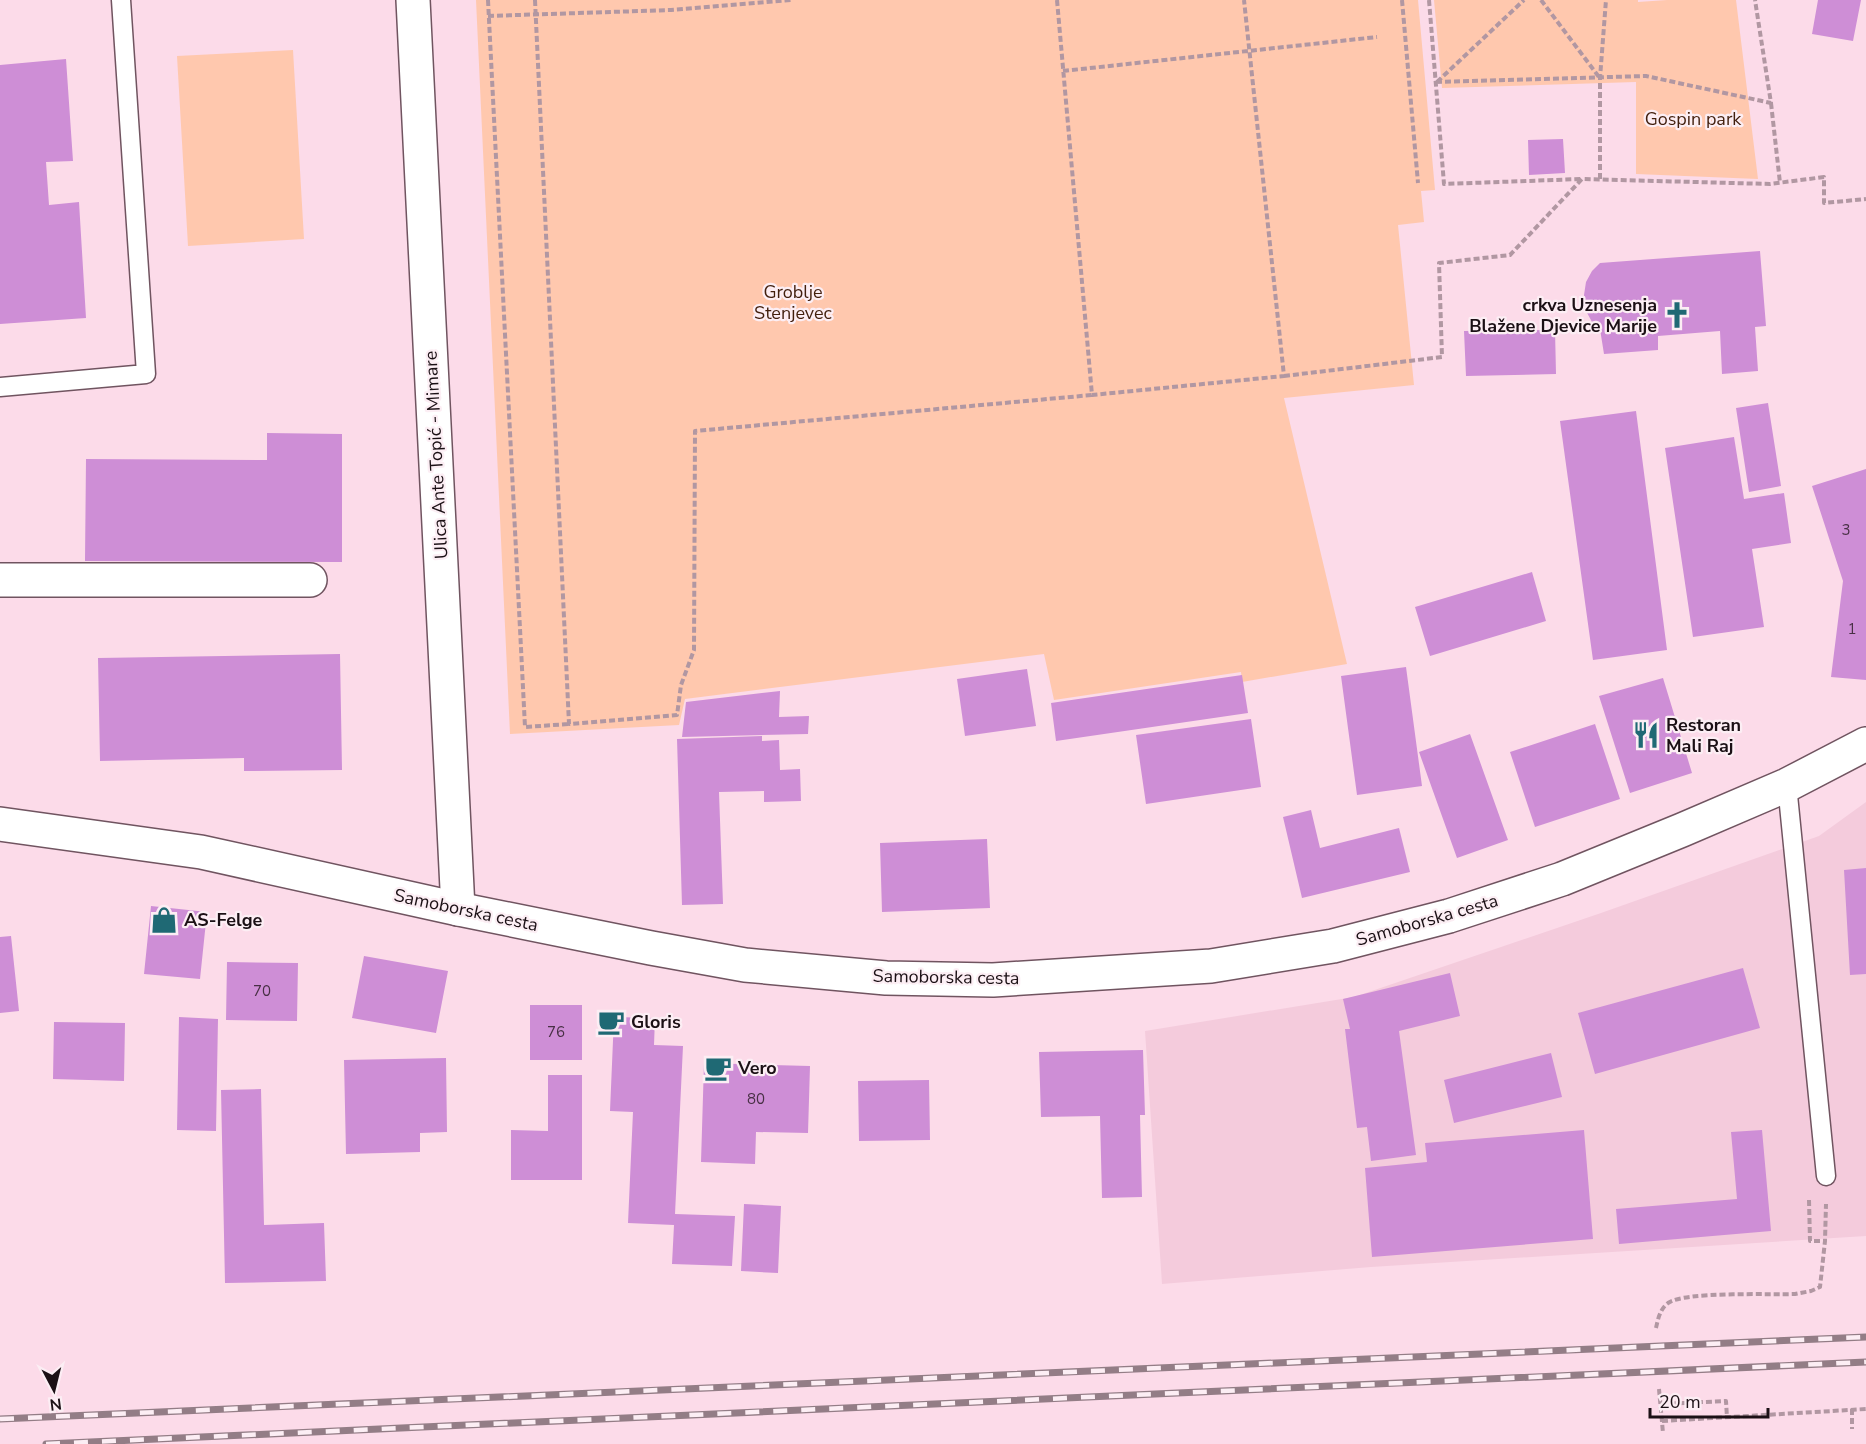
<svg xmlns="http://www.w3.org/2000/svg" width="1866" height="1444" font-family="'Nunito Sans',sans-serif">
<style>
.built{fill:#f4cbdc}
.green{fill:#ffc8ae}
.building{fill:#ce8ed6}
.lines{fill:none;stroke-linecap:round;stroke-linejoin:round}
.service-casing{stroke:#705460;stroke-width:21}
.minor-casing{stroke:#705460;stroke-width:36}
.tertiary-casing{stroke:#705460;stroke-width:36}
.path{stroke:#b197a2;stroke-width:4;stroke-dasharray:6 3;stroke-linecap:butt}
.service{stroke:#fff;stroke-width:18}
.minor{stroke:#fff;stroke-width:33}
.tertiary{stroke:#fff;stroke-width:33}
.rail-casing{stroke:#937d86;stroke-width:7}
.rail{stroke:#fceef4;stroke-width:4.5;stroke-dasharray:14;stroke-linecap:butt}
.labels{text-anchor:middle;dominant-baseline:central;stroke-width:4.5;stroke-linejoin:round;paint-order:stroke}
.number-label{font-size:15px;fill:#483045}
.park-label{font-size:18px;fill:#421f0d;stroke:#fceef4}
.poi-label{font-size:18px;font-weight:bold;fill:#1b1015;stroke:#fceef4;text-anchor:start}
.street-label{font-size:18px;fill:#1b1015;stroke:#fceef4}
</style>
<rect width="100%" height="100%" fill="#fcdbe9"/>
<path class="built" d="M1866,802v434l-495,31 -209,17 -17,-253 209,-34 247,-84 218,-77z"/>
<path class="green" d="M476,0h942l17,190 -14,1 3,31 -26,3 16,160 -130,13 63,266 -105,18 -1,-10 -187,28 -10,-46 -359,45 -6,26 -169,9z
M1434,0h204v2l29,-2h69l22,179 -122,-5v-92l-194,6z
M293,50l11,189 -116,7 -11,-190z"/>
<path class="building" d="M1818,0h43l-8,41 -41,-7z
M66,59l7,102 -27,1 3,43 30,-3 7,116 -86,6v-259z
M1563,139l2,34 -36,2 -1,-35z
M1760,251l6,75 -11,1 3,44 -36,3 -2,-43 -62,5v14l-54,4 -4,-25 -8,-7 -7,-13 -1,-14 2,-13 6,-11 8,-8z
M1555,330l1,44 -90,2 -2,-45z
M1768,403l13,83 -32,6 -13,-84z
M1636,411l31,239 -74,10 -33,-239z
M267,433l75,1v128l-257,-1 1,-102 181,1z
M1734,437l10,62 40,-6 7,50 -39,6 12,78 -71,10 -28,-189z
M1866,469v211l-35,-3 12,-96 -31,-95z
M1532,572l14,49 -116,35 -15,-49z
M340,654l2,116 -98,1v-13l-144,3 -2,-103z
M1406,667l16,119 -65,9 -16,-119z
M1027,669l9,57 -71,10 -8,-57z
M1242,675l6,38 -192,28 -5,-38z
M1663,678l29,95 -62,20 -31,-97z
M780,691l-1,26 30,-1 -1,18 -126,3 4,-35z
M1251,719l10,68 -115,17 -10,-69z
M1595,724l25,75 -85,28 -25,-75z
M1470,734l38,106 -51,18 -38,-106z
M762,736v5l17,-1 1,30 20,-1 1,32 -37,1v-11l-45,1 4,112 -41,1 -5,-166z
M1311,810l9,38 79,-20 11,44 -108,26 -19,-81z
M987,839l3,69 -108,4 -2,-69z
M1866,868v106l-16,1 -6,-105z
M151,906l56,6 -7,67 -56,-5z
M11,936l8,75 -19,2v-76z
M364,956l84,15 -12,62 -84,-15z
M227,962l71,1 -1,58 -71,-1z
M1743,968l17,60 -165,46 -17,-61z
M1450,973l10,43 -61,15 17,124 -45,6 -4,-34 -10,1 -12,-99h5l-7,-30z
M530,1005h52v55h-52z
M179,1017l39,2 -2,112 -39,-1z
M614,1017l41,1 -1,27 29,1 -8,168 60,2 -3,50 -60,-2 2,-39 -46,-2 5,-111 -23,-1z
M54,1022l71,1 -1,58 -71,-2z
M1143,1050l2,65h-5l2,82 -40,1 -2,-82 -59,1 -2,-65z
M1551,1053l11,44 -108,26 -10,-43z
M446,1058l1,74 -27,1v19l-74,2 -2,-94z
M704,1063l106,3 -2,67 -52,-1 -1,32 -54,-2z
M548,1075h34v105h-71v-50l37,1z
M929,1080l1,60 -71,1 -1,-60z
M261,1089l3,136 60,-2 2,58 -101,2 -4,-193z
M1584,1130l9,109 -221,18 -7,-89 62,-6 -2,-19z
M1762,1130l9,101 -152,13 -3,-35 121,-10 -6,-67z
M744,1204l37,2 -3,67 -37,-2z"/>
<g class="lines">
<defs>
<path id="service" d="M0,387l146,-13 -25,-374
M1787,785l39,391"/>
<path id="minor" d="M413,0l45,909
M0,580h310"/>
<path id="tertiary" d="M0,824l201,28 257,57 193,39 94,17 141,13 107,2 218,-14 122,-20 116,-30 113,-37 120,-49 105,-45 79,-41"/>
</defs>
<use href="#service" class="service-casing"/>
<use href="#minor" class="minor-casing"/>
<use href="#tertiary" class="tertiary-casing"/>
<path class="path" d="M488,0l37,727 44,-3
M535,0l34,724 108,-9 4,-30 13,-35 1,-219 397,-36
M1057,0l35,395 192,-19 -40,-376
M1402,0l16,183
M1429,0l15,184 137,-5
M1541,0l58,77
M488,16l183,-6 121,-10
M1063,71l314,-34
M1436,82l210,-6 125,27 -16,-103
M1437,82l87,-82
M1771,103l9,80
M1600,179v-101l6,-78
M1284,376l158,-19 -3,-94 71,-8 72,-76 188,5 54,-7v26l42,-4
M1809,1200l1,41h15
M1656,1328c2,-9 4,-19 12,-25 17,-12 103,-8 127,-9l16,-3 9,-4 5,-46 1,-37
M1659,1389l4,44
M1661,1404l65,-3 1,17
M1852,1409v20
M1662,1421l204,-12"/>
<use href="#service" class="service"/>
<use href="#minor" class="minor"/>
<use href="#tertiary" class="tertiary"/>
<defs>
<path id="rail" d="M0,1419l1866,-82
M46,1444l1820,-82"/>
</defs>
<use href="#rail" class="rail-casing"/>
<use href="#rail" class="rail"/>
</g>
<defs>
<symbol id="church-bare" viewBox="-9 -9 18 18"><path d="M-1.2-6h2.4v3.5h3.3v2.4h-3.3V6h-2.4V-.1h-3.3v-2.4h3.3Z" fill="#1f6974" stroke="#fceef4" stroke-width="2.5" paint-order="stroke"/></symbol>
<symbol id="restaurant-bare" viewBox="-9 -9 18 18"><path d="M-5-6h1v4h1v-4h1v4h1v-4h1v5L-1.5 .5V6h-2V.5L-5-1ZM5-6V6H3V1.5H1.5Q1.5-4 5-6Z" fill="#1f6974" stroke="#fceef4" stroke-width="2.5" paint-order="stroke"/></symbol>
<symbol id="shop-bare" viewBox="-9 -9 18 18"><path d="M-5-2.5h2.3a2.7 3.5 0 0 1 5.4 0H5L5.5 6h-11ZM-1.5-2.5h3a1.5 2.3 0 0 0-3 0Z" fill="#1f6974" stroke="#fceef4" stroke-width="2.5" paint-order="stroke"/></symbol>
<symbol id="cafe-bare" viewBox="-9 -9 18 18"><path d="M-5.5-4.5H6V0H3Q3 3.5 0 3.5H-2.5Q-5.5 3.5-5.5 0ZM3-3.2v2h1.7v-2ZM-6 4.5H4V6H-6Z" fill="#1f6974" stroke="#fceef4" stroke-width="2.5" paint-order="stroke"/></symbol>
</defs>
<g fill-rule="evenodd">
<use href="#church-bare" x="1658" y="296" width="38" height="38"/>
<use href="#restaurant-bare" x="1627" y="716" width="38" height="38"/>
<use href="#shop-bare" x="145" y="901" width="38" height="38"/>
<use href="#cafe-bare" x="592" y="1003" width="38" height="38"/>
<use href="#cafe-bare" x="699" y="1049" width="38" height="38"/>
</g>
<g class="labels">
<g class="number-label">
<text x="1846" y="530">3</text>
<text x="1852" y="629">1</text>
<text x="262" y="991">70</text>
<text x="556" y="1032">76</text>
<text x="756" y="1099">80</text>
</g>
<g class="park-label">
<text x="1693" y="119">Gospin park</text>
<text x="793" y="292">Groblje<tspan x="793" dy="21">Stenjevec</tspan></text>
</g>
<g class="poi-label">
<text x="1657" y="305" text-anchor="end">crkva Uznesenja<tspan x="1657" dy="21">Blažene Djevice Marije</tspan></text>
<text x="1666" y="725">Restoran<tspan x="1666" dy="21">Mali Raj</tspan></text>
<text x="184" y="920">AS-Felge</text>
<text x="631" y="1022">Gloris</text>
<text x="738" y="1068">Vero</text>
</g>
<g class="street-label">
<text transform="translate(436 455) rotate(-93)">Ulica Ante Topić - Mimare</text>
<text transform="translate(466 910) rotate(12)">Samoborska cesta</text>
<text transform="translate(1427 920) rotate(-16)">Samoborska cesta</text>
<text transform="translate(946 977) rotate(1)">Samoborska cesta</text>
</g>
</g>
<g transform="translate(54 1390) rotate(173)" stroke="#fceef4" stroke-width="4.5" paint-order="stroke">
<path d="M0-4.5L10 22L0 15L-10 22Z" fill="#1b1015"/>
<text y="-9" font-size="16" font-weight="bold" text-anchor="middle" fill="#1b1015">N</text>
</g>
<path d="M1650 1408v9h118v-9" fill="none" stroke="#1b1015" stroke-width="3"/>
<text x="1659" y="1408" font-size="18" fill="#1b1015" stroke="#fceef4" stroke-width="4.5" paint-order="stroke">20 m</text>
</svg>
